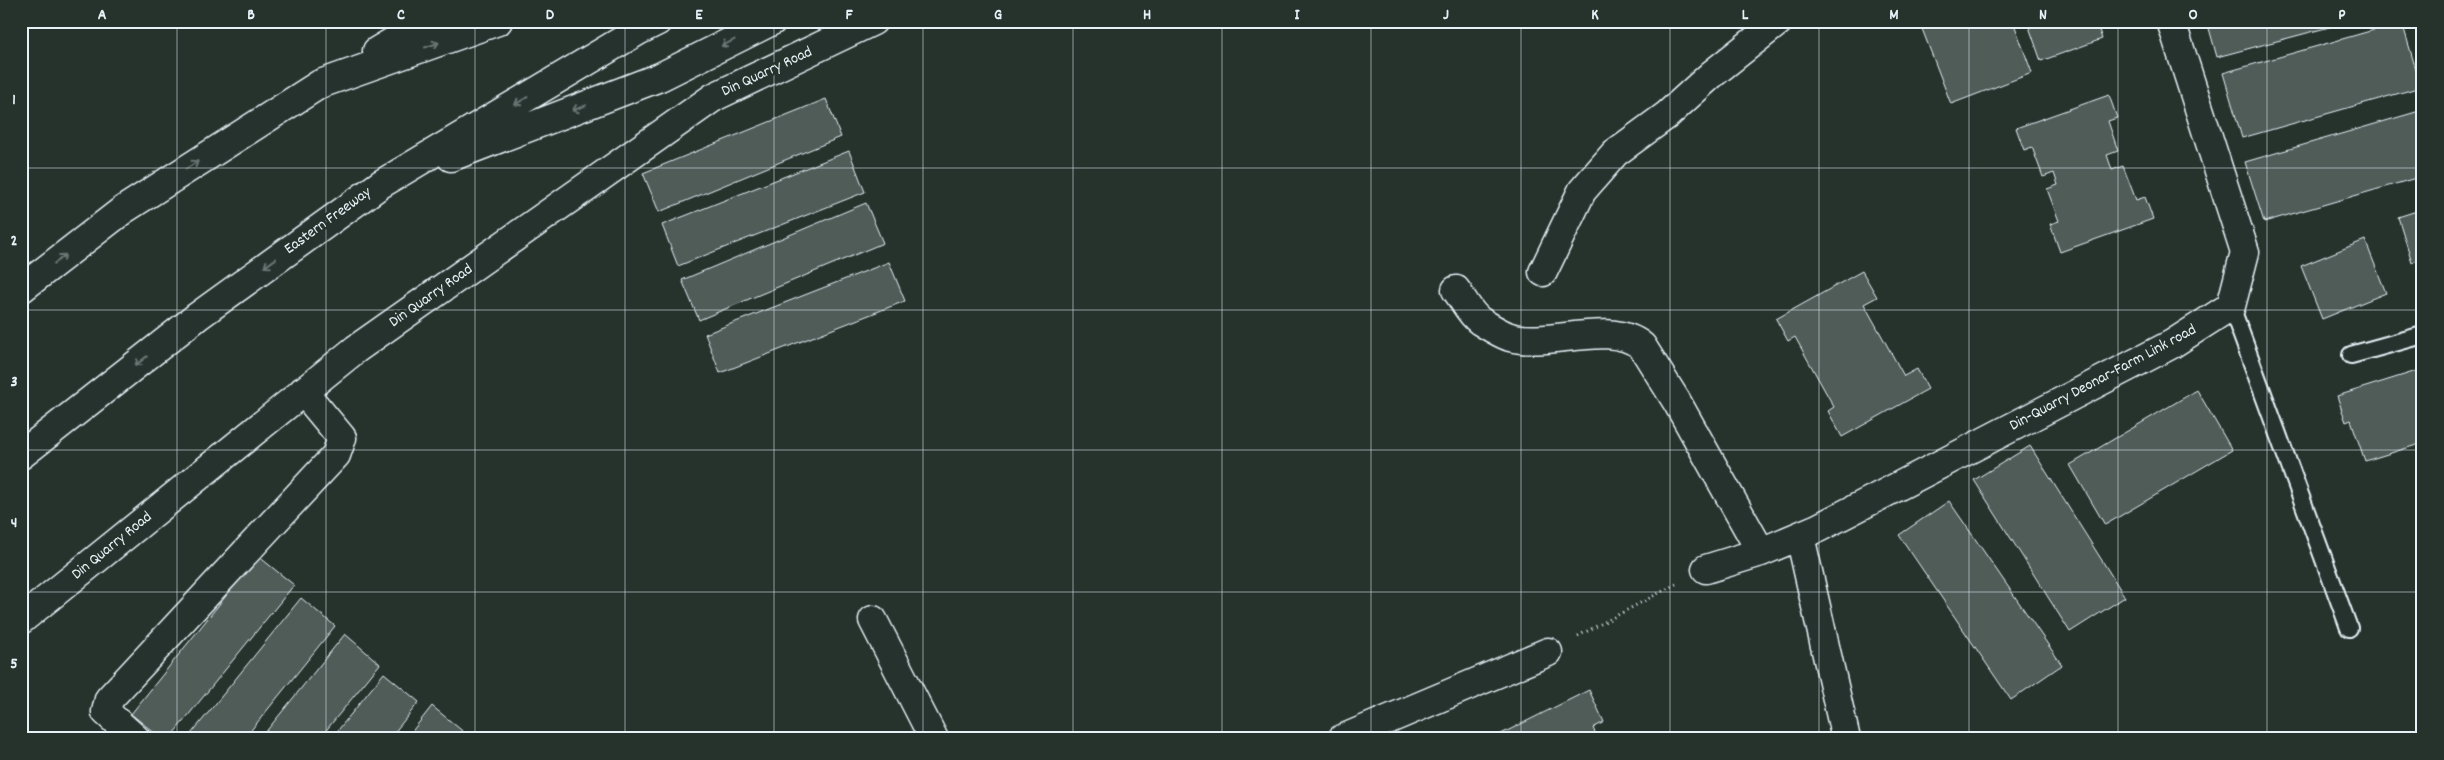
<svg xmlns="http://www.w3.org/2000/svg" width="2444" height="760" font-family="Dekko,sans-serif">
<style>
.building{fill:#505c59;stroke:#e8f1f8}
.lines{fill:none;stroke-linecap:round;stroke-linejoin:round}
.service-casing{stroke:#e8f1f8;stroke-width:20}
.minor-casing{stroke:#e8f1f8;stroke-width:31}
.motorway-casing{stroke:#e8f1f8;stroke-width:31}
.path{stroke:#e8f1f8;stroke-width:3;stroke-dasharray:1 4;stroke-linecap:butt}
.service{stroke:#26332d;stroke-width:16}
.minor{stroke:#26332d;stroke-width:28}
.motorway{stroke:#26332d;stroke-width:28}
.oneway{stroke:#6a7674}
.grid{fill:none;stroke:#e8f1f8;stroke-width:1;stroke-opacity:0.55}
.labels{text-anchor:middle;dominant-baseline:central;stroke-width:5;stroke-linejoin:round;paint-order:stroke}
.street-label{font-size:16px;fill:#e8f1f8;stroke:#26332d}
.neatline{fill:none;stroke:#e8f1f8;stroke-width:2}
.grid-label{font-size:16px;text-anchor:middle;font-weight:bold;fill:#e8f1f8}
</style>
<rect width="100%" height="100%" fill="#26332d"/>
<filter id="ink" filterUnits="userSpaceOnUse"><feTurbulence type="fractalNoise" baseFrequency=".02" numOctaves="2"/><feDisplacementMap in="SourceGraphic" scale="10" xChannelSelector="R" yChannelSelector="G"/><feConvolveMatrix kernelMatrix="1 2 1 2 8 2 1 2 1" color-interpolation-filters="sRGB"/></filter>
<g filter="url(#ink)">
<path class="building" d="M1919,21h94l19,52 -81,31z
M2027,21h69l6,18 -61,22z
M2207,21h145l-135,36z
M2402,22l19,65 -179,51 -19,-65z
M2109,95l8,23 -9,3 10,30 -11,4 5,15 11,-4 13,34 9,-3 8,22 -93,33 -10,-28 9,-3 -12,-32 11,-4 -4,-12 -11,4 -11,-30 -8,3 -8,-22z
M826,99l15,38 -182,75 -16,-39z
M2423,110v66l-159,46 -19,-60z
M849,151l16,41 -187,74 -16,-41z
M866,203l17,40 -184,77 -17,-40z
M2423,209v50l-11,3 -14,-45z
M2365,240l21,53 -64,26 -21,-53z
M889,262l16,39 -185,72 -15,-39z
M1862,271l15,26 -13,7 40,72 13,-7 11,20 -86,48 -14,-26 6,-4 -39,-70 -7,4 -12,-22z
M2423,369v74l-58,18 -14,-41 -5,2 -9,-26z
M2197,390l35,60 -127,75 -35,-60z
M2030,446l95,151 -55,35 -96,-152z
M1949,501l113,164 -51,35 -112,-165z
M258,556l36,29 -125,154h-7l-31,-25z
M301,598l34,28 -91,113h-57z
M345,634l35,30 -61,75h-59z
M384,673l35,29 -30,37h-58z
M1589,690l15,32 -11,6 5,11h-107z
M432,706l34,28 -4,5h-56z"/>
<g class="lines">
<defs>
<path id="service" d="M2231,306l118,322
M2351,355l72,-20"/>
<path id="minor" d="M1543,272l39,-81 33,-38 52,-38 44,-40 68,-54
M1456,290c7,9 14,24 24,31 8,5 21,13 30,16 40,11 99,-18 132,9l35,56 84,150
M1800,536l46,203
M1706,569l55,-17 57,-24 354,-184 59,-38 14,-54 -74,-231
M21,620l335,-271 358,-252 159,-76
M873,620l61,119
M136,739l-30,-27 3,-13 227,-244 6,-17 -39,-47
M1342,739l206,-87"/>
<path id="motorway" d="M377,51l51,-30
M451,157l209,-80 112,-56
M21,289l102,-79 197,-126 178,-63
M21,455l177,-139 183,-132 257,-153 20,-10"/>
</defs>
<use href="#service" class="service-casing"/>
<use href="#minor" class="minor-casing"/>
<use href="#motorway" class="motorway-casing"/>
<path class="path" d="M1578,636l98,-52"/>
<use href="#service" class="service"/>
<use href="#minor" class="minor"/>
<use href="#motorway" class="motorway"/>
</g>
<defs><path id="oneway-shaft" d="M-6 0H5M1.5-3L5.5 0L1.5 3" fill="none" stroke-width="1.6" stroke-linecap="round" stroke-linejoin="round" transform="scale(1.25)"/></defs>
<g class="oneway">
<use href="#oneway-shaft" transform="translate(728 43) rotate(153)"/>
<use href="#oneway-shaft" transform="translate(432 45) rotate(-19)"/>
<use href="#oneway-shaft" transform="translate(521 101) rotate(149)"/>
<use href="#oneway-shaft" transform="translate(579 108) rotate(159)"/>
<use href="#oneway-shaft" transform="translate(192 165) rotate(-33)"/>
<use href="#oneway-shaft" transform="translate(60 259) rotate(-38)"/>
<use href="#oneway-shaft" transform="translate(270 263) rotate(144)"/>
<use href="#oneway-shaft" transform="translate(141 361) rotate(142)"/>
</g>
</g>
<path class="grid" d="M177,21v718M326,21v718M475,21v718M625,21v718M774,21v718M923,21v718M1073,21v718M1222,21v718M1371,21v718M1521,21v718M1670,21v718M1819,21v718M1969,21v718M2118,21v718M2267,21v718M21,168h2402M21,310h2402M21,450h2402M21,592h2402"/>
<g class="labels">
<g class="street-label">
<text transform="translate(767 72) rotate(-25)">Din Quarry Road</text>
<text transform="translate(328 221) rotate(-36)">Eastern Freeway</text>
<text transform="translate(431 296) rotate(-35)">Din Quarry Road</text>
<text transform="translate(2103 378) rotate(-28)">Din-Quarry Deonar-Farm Link road</text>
<text transform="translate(112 546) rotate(-39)">Din Quarry Road</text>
</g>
</g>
<rect width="2444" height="760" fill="none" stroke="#26332d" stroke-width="55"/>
<rect x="28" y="28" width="2388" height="704" class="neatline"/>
<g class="grid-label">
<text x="102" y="19">A</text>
<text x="251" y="19">B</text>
<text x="401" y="19">C</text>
<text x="550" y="19">D</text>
<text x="699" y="19">E</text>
<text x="849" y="19">F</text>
<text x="998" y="19">G</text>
<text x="1147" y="19">H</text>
<text x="1297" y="19">I</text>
<text x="1446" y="19">J</text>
<text x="1595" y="19">K</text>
<text x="1745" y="19">L</text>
<text x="1894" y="19">M</text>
<text x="2043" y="19">N</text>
<text x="2193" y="19">O</text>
<text x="2342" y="19">P</text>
<text x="14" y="104">1</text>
<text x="14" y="245">2</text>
<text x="14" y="386">3</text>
<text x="14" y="527">4</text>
<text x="14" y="668">5</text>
</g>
</svg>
